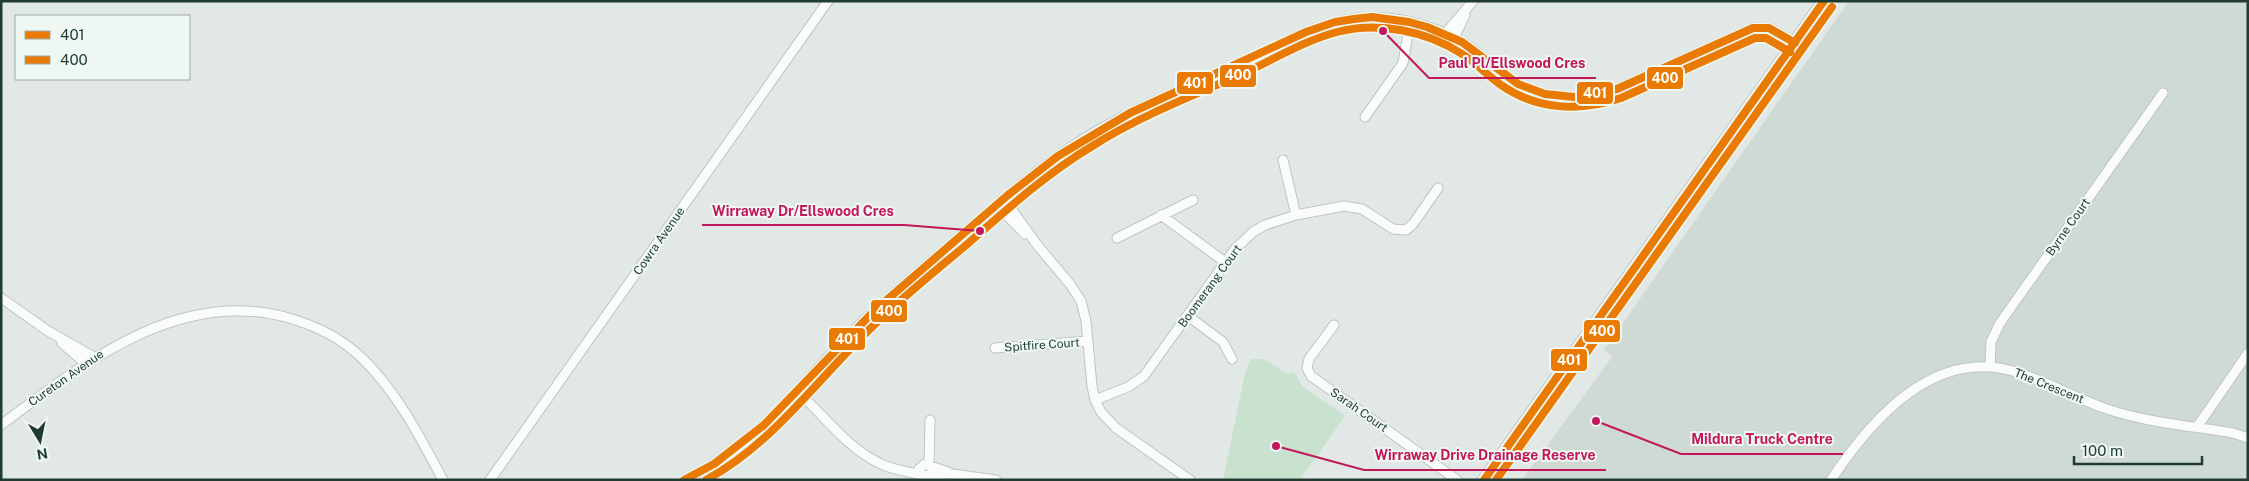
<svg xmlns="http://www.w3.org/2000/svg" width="2249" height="481" font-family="'Public Sans',sans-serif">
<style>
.built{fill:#cfdad5}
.green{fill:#c9e2d0}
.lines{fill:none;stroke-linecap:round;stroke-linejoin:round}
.minor-casing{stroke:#bec5c2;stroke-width:11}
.secondary-casing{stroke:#bdc6c2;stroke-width:14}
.minor{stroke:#fafcfb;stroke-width:9}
.secondary{stroke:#fafcfb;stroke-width:12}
.bus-1-casing{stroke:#eff7f3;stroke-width:11}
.bus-2-casing{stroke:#eff7f3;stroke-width:11}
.bus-1{stroke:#e97b05;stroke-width:8}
.bus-2{stroke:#e97b05;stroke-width:8}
.labels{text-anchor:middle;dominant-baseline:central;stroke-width:4;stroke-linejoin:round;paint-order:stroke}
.street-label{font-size:12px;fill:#1f3b33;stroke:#eff7f3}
.leader{fill:none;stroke:#c2185b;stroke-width:2}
.callout-dot{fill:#c2185b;stroke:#eff7f3;stroke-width:2}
.callout-label{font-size:14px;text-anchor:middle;font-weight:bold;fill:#c2185b;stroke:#eff7f3;stroke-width:4;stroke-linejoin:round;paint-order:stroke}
.line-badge{stroke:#eff7f3;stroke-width:2}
.badge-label{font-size:14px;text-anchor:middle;font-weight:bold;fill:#fff}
</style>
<rect width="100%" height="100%" fill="#e1e8e5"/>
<path class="built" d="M1849,1h399v479h-726l90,-123 -8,-7z"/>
<path class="green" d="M1251,359h14l21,15 8,-2 8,14 43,30 -45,64h-77l22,-107z"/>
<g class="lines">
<defs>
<path id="minor" d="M1445,34l28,-33
M1454,38l11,-23
M1365,117l38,-54 7,-41
M1283,160l13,55
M1004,199l34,47 32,38 11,17 5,20 6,65 3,14 6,12 15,16 74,52
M997,205l28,29
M1161,215l64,47
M1117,238l76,-38
M1,298l47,33 46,26
M1188,316l35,26 9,17
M1334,325l-25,34 -2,9 4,8 146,104
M62,343l23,20
M995,348l93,-7
M1990,367l1,-25 9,-19 163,-230
M798,392c26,23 49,56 81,71 13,7 28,8 42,12
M1095,400l33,-13 16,-11 91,-127 18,-17 12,-7 31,-10 48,-9 18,3 31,20 13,1 7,-6 25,-36
M1,425c83,-62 180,-140 291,-106 27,8 52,21 72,41 34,34 56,77 79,120
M2197,427l51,-74
M929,465l1,-45
M932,468v6l-3,2 -8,-1 -2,-6 6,-5 23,8
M930,475l23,-1 43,6
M490,480l338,-479
M684,480c84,-38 125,-111 190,-169 32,-29 65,-56 97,-84 33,-28 65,-57 100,-80 51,-34 105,-55 160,-79 29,-12 56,-29 86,-40 48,-19 100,-11 145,14 16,9 29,23 44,34 32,23 74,27 111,13l136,-61h16l26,15
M1831,480c41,-62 105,-135 188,-107 32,10 60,27 91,37 40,13 82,16 123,23l15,5"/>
<path id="secondary" d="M1484,480l340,-479"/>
</defs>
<use href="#minor" class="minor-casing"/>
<use href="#secondary" class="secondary-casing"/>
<use href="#minor" class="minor"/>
<use href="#secondary" class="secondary"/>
<defs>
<path id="bus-1" d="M684,480l30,-16 50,-39 110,-114 134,-116 50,-39 72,-43 176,-81 29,-10 19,-3 18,-2 37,5 18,5 35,15 56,42 27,10 29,3 43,-8 136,-61h16l26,15
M1484,480l340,-479"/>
<path id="bus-2" d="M706,480c68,-37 113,-103 168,-155 29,-28 60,-53 91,-79 41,-36 82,-73 129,-101 46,-29 98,-49 148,-71 31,-14 61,-33 95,-42 41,-11 90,-1 125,22 14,9 25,21 39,31 36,25 79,27 120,13l134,-60h11l24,14
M1496,480l336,-473"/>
</defs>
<use href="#bus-1" class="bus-1-casing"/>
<use href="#bus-2" class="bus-2-casing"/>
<use href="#bus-1" class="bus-1"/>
<use href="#bus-2" class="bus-2"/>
</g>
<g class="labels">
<g class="street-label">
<text transform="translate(2068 227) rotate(-55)">Byrne Court</text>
<text transform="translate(659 241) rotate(-55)">Cowra Avenue</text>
<text transform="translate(1210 286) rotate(-54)">Boomerang Court</text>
<text transform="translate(1042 345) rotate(-4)">Spitfire Court</text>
<text transform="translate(66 378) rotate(-35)">Cureton Avenue</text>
<text transform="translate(2049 386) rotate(22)">The Crescent</text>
<text transform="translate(1359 410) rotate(35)">Sarah Court</text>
</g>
</g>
<path class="leader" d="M1383 31L1429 78H1596M980 231L904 225H702M1596 421L1681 454H1843M1276 446L1364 470H1606"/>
<g class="callout-dot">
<circle cx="1383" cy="31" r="5"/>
<circle cx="980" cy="231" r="5"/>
<circle cx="1596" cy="421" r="5"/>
<circle cx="1276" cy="446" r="5"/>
</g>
<g class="callout-label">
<text x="1512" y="68">Paul Pl/Ellswood Cres</text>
<text x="803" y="216">Wirraway Dr/Ellswood Cres</text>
<text x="1762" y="444">Mildura Truck Centre</text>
<text x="1485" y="460">Wirraway Drive Drainage Reserve</text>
</g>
<g class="line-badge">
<rect x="1219" y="64" width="38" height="24" rx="5" fill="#e97b05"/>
<rect x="1646" y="66" width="38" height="24" rx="5" fill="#e97b05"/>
<rect x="1176" y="71" width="38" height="24" rx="5" fill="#e97b05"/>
<rect x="1576" y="81" width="38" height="24" rx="5" fill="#e97b05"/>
<rect x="870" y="299" width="38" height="24" rx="5" fill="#e97b05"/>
<rect x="1583" y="319" width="38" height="24" rx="5" fill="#e97b05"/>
<rect x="828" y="327" width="38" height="24" rx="5" fill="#e97b05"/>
<rect x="1550" y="348" width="38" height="24" rx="5" fill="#e97b05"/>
</g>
<g class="badge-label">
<text x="1238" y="80">400</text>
<text x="1665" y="83">400</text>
<text x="1195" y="88">401</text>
<text x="1595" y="98">401</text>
<text x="889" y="316">400</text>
<text x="1602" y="336">400</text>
<text x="847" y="344">401</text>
<text x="1569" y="365">401</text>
</g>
<rect width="2249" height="481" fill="none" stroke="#1f3b33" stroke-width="5"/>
<rect x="15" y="15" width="175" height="65" fill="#eff7f3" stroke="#9caca6"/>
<rect x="25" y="31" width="25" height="8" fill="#e97b05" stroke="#9caca6"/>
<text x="60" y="40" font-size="15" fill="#1f3b33">401</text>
<rect x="25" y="56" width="25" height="8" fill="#e97b05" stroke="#9caca6"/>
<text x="60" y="65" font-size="15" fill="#1f3b33">400</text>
<g transform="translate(40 441) rotate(170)" stroke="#eff7f3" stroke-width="4" paint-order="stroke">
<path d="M0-4L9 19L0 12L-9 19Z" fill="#1f3b33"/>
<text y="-8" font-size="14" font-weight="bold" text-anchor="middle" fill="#1f3b33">N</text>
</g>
<path d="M2074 456v8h128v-8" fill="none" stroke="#1f3b33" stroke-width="2.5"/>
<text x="2082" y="456" font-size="15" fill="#1f3b33" stroke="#eff7f3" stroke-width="4" paint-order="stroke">100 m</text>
</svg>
